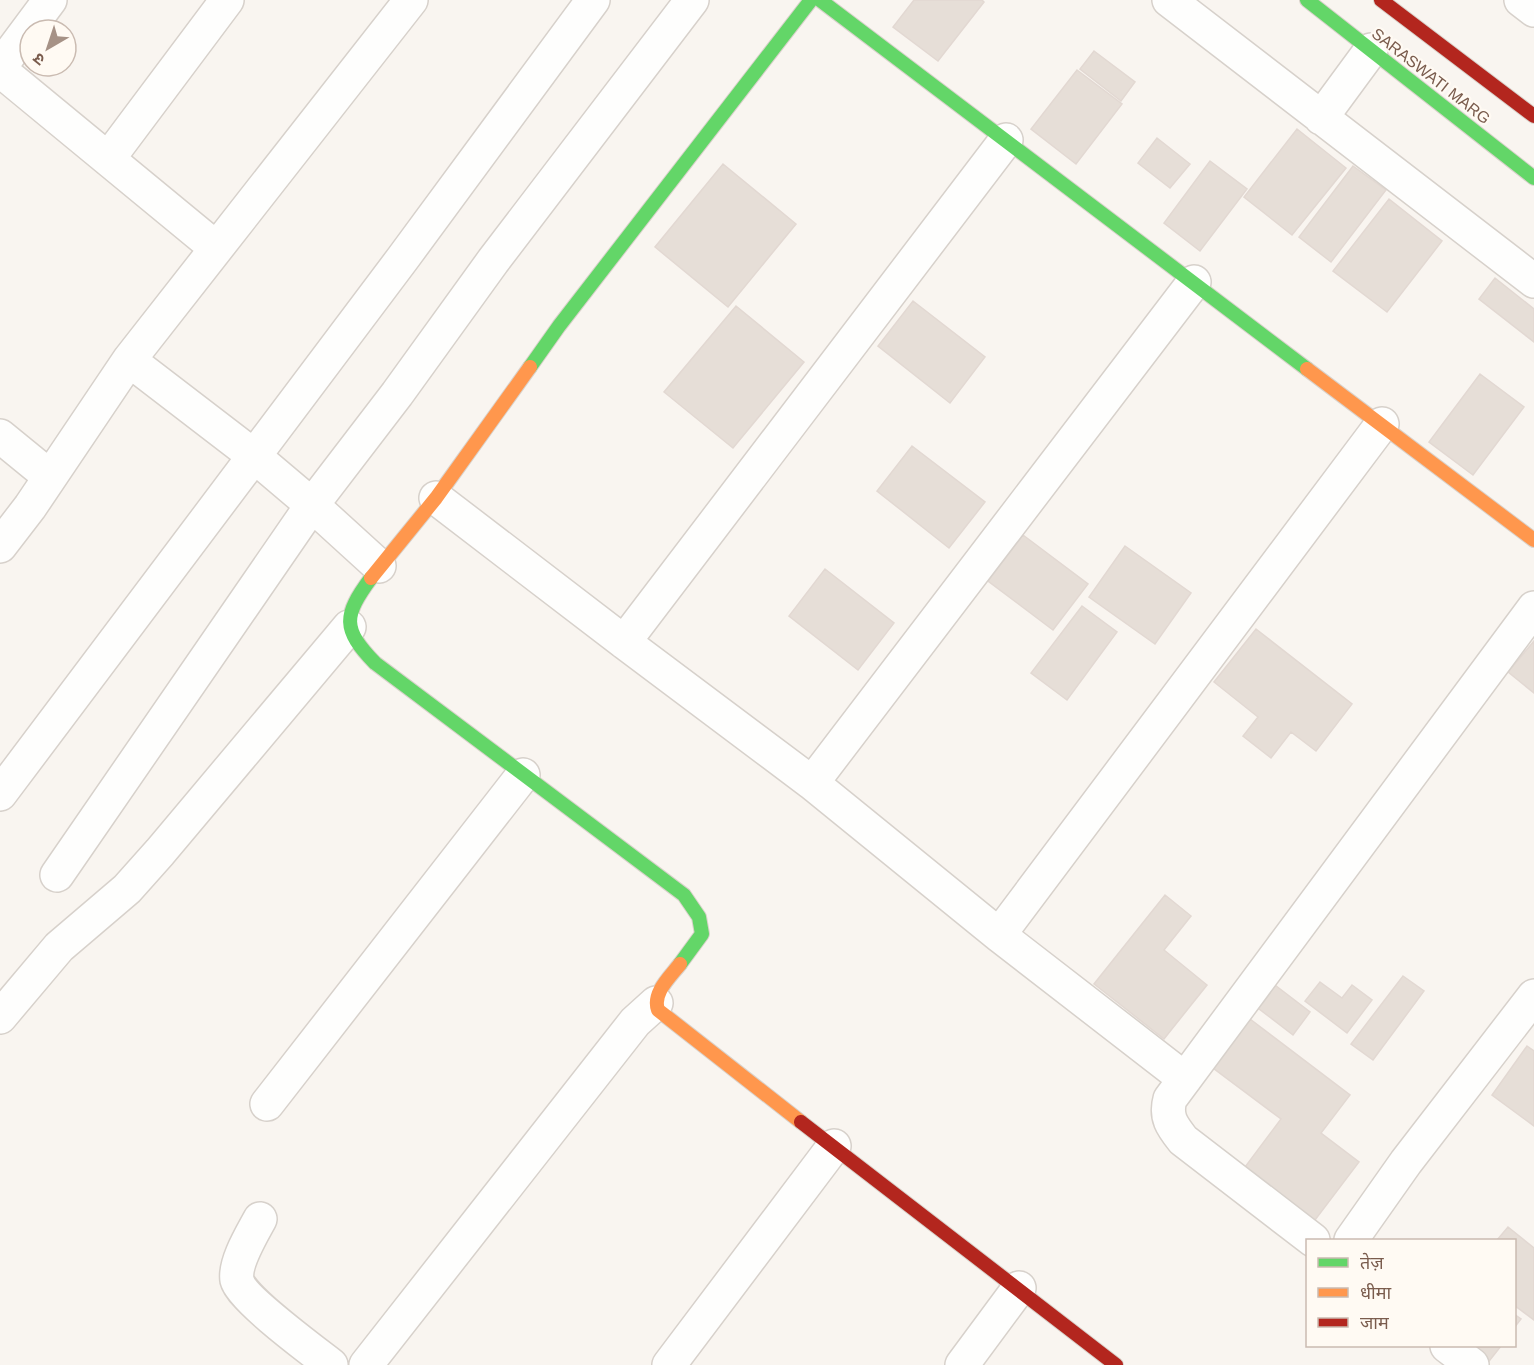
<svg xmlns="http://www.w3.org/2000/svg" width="1534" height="1365" font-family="Arial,'Noto Sans Devanagari',sans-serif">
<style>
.building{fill:#e6ded7;stroke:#e2d8d2;stroke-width:1.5}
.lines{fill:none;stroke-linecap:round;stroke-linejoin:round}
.street-casing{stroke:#d7d1cb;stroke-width:36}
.fast-casing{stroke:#d9d2cb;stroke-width:16}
.slow-casing{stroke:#d9d2cb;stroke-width:16}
.jam-casing{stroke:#d9d2cb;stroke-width:16}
.street{stroke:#fefefd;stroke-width:33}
.fast{stroke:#63d668;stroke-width:14}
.slow{stroke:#ff974d;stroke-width:14}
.jam{stroke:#b3261e;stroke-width:14}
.labels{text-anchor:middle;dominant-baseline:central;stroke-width:4.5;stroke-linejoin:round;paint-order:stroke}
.street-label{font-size:16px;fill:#7a5c4d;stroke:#fffaf3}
</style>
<rect width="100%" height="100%" fill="#f9f5f0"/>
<path class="building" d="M914,0h68l2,2 -46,59 -45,-34z
M1094,51l41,31 -14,19 -41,-32z
M1077,70l45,34 -46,60 -45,-35z
M1297,129l49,39 -54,67 -48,-38z
M1157,138l33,26 -20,24 -32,-25z
M1210,161l37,28 -47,62 -36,-28z
M723,164l73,60 -68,83 -73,-60z
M1353,166l33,24 -55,72 -32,-25z
M1389,199l53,42 -55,71 -54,-41z
M1495,278l39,31v33l-55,-43z
M913,301l72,56 -35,46 -72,-57z
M736,306l68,56 -71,86 -69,-56z
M1480,374l44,33 -51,68 -44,-33z
M912,446l73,56 -36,46 -72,-57z
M1023,535l65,49 -35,46 -65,-49z
M1125,546l66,47 -36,51 -66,-47z
M825,569l69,54 -36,47 -69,-54z
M1082,606l35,26 -50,68 -36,-27z
M1256,629l96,75 -36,47 -25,-19 -20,26 -28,-22 15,-19 -44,-35z
M1534,641v52l-26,-21z
M1165,895l26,21 -27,34 43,35 -43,54 -70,-55z
M1403,976l21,15 -51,69 -22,-16z
M1271,982l39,30 -17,23 -39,-30z
M1320,982l22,16 10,-13 20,15 -25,33 -42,-32z
M1250,1019l100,76 -29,38 38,29 -47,62 -70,-53 39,-52 -68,-51z
M1527,1046l7,5v75l-42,-31z
M1508,1227l26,21v72l-20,-15v-65h-17z
M1514,1314l7,5 -7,9z
M1461,1346h40l-15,19z"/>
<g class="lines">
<defs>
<path id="street" d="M1169,0l365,281
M1521,0l13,10
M0,67l50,-67
M0,70l216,178
M1321,118l50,-68
M108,159l119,-159
M129,360l125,96 58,49 67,61
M0,436l49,40
M436,498l188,144 188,141 187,152 186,144
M0,546l30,-39 99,-147 282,-360
M624,642l382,-502
M812,783l382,-501
M0,794l403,-536 190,-258
M57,875l255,-370 85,-111 96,-133 199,-261
M999,935l383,-511
M0,1017l59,-70 68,-58 33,-37 189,-225
M267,1104l256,-329
M260,1219c-8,15 -26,44 -23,61 4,18 76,71 94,85
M1313,1240l-130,-100c-11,-14 -18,-23 -13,-41l364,-491
M1351,1240l55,-78 128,-166
M1447,1346l25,19
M366,1365l269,-343 21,-19
M669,1365l165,-219
M962,1365l57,-77"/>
<path id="fast" d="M820,0l487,369
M1307,0l227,178
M530,367l29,-41 252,-326
M371,578c-28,38 -29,51 4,85l309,232 15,22 3,17 -22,30"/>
<path id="slow" d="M1307,369l227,171
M371,578l65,-80 94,-131
M680,964c-10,13 -28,29 -22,46l143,112"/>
<path id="jam" d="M1381,0l153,116
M801,1122l315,243"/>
</defs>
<use href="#street" class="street-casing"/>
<use href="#fast" class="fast-casing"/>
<use href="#slow" class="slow-casing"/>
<use href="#jam" class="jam-casing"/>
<use href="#street" class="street"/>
<use href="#fast" class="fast"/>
<use href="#slow" class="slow"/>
<use href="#jam" class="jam"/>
</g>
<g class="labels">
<g class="street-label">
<text transform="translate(1431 76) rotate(38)">SARASWATI MARG</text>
</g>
</g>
<rect x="1306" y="1239" width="210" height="108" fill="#fffaf3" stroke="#cabbb1" stroke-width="1.5"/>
<rect x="1318" y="1258" width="30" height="9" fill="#63d668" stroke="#cabbb1" stroke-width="1.5"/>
<text x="1360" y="1269" font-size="18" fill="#7a5c4d">तेज़</text>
<rect x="1318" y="1288" width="30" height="9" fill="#ff974d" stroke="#cabbb1" stroke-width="1.5"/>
<text x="1360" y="1299" font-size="18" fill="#7a5c4d">धीमा</text>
<rect x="1318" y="1318" width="30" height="9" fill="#b3261e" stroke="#cabbb1" stroke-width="1.5"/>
<text x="1360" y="1329" font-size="18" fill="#7a5c4d">जाम</text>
<g transform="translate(48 48) rotate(219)"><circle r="28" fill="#fffaf3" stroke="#cabbb1" stroke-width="1.5"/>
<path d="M0-4.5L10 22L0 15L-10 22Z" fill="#a69286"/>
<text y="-9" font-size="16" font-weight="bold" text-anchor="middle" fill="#7a5c4d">उ</text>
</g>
</svg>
